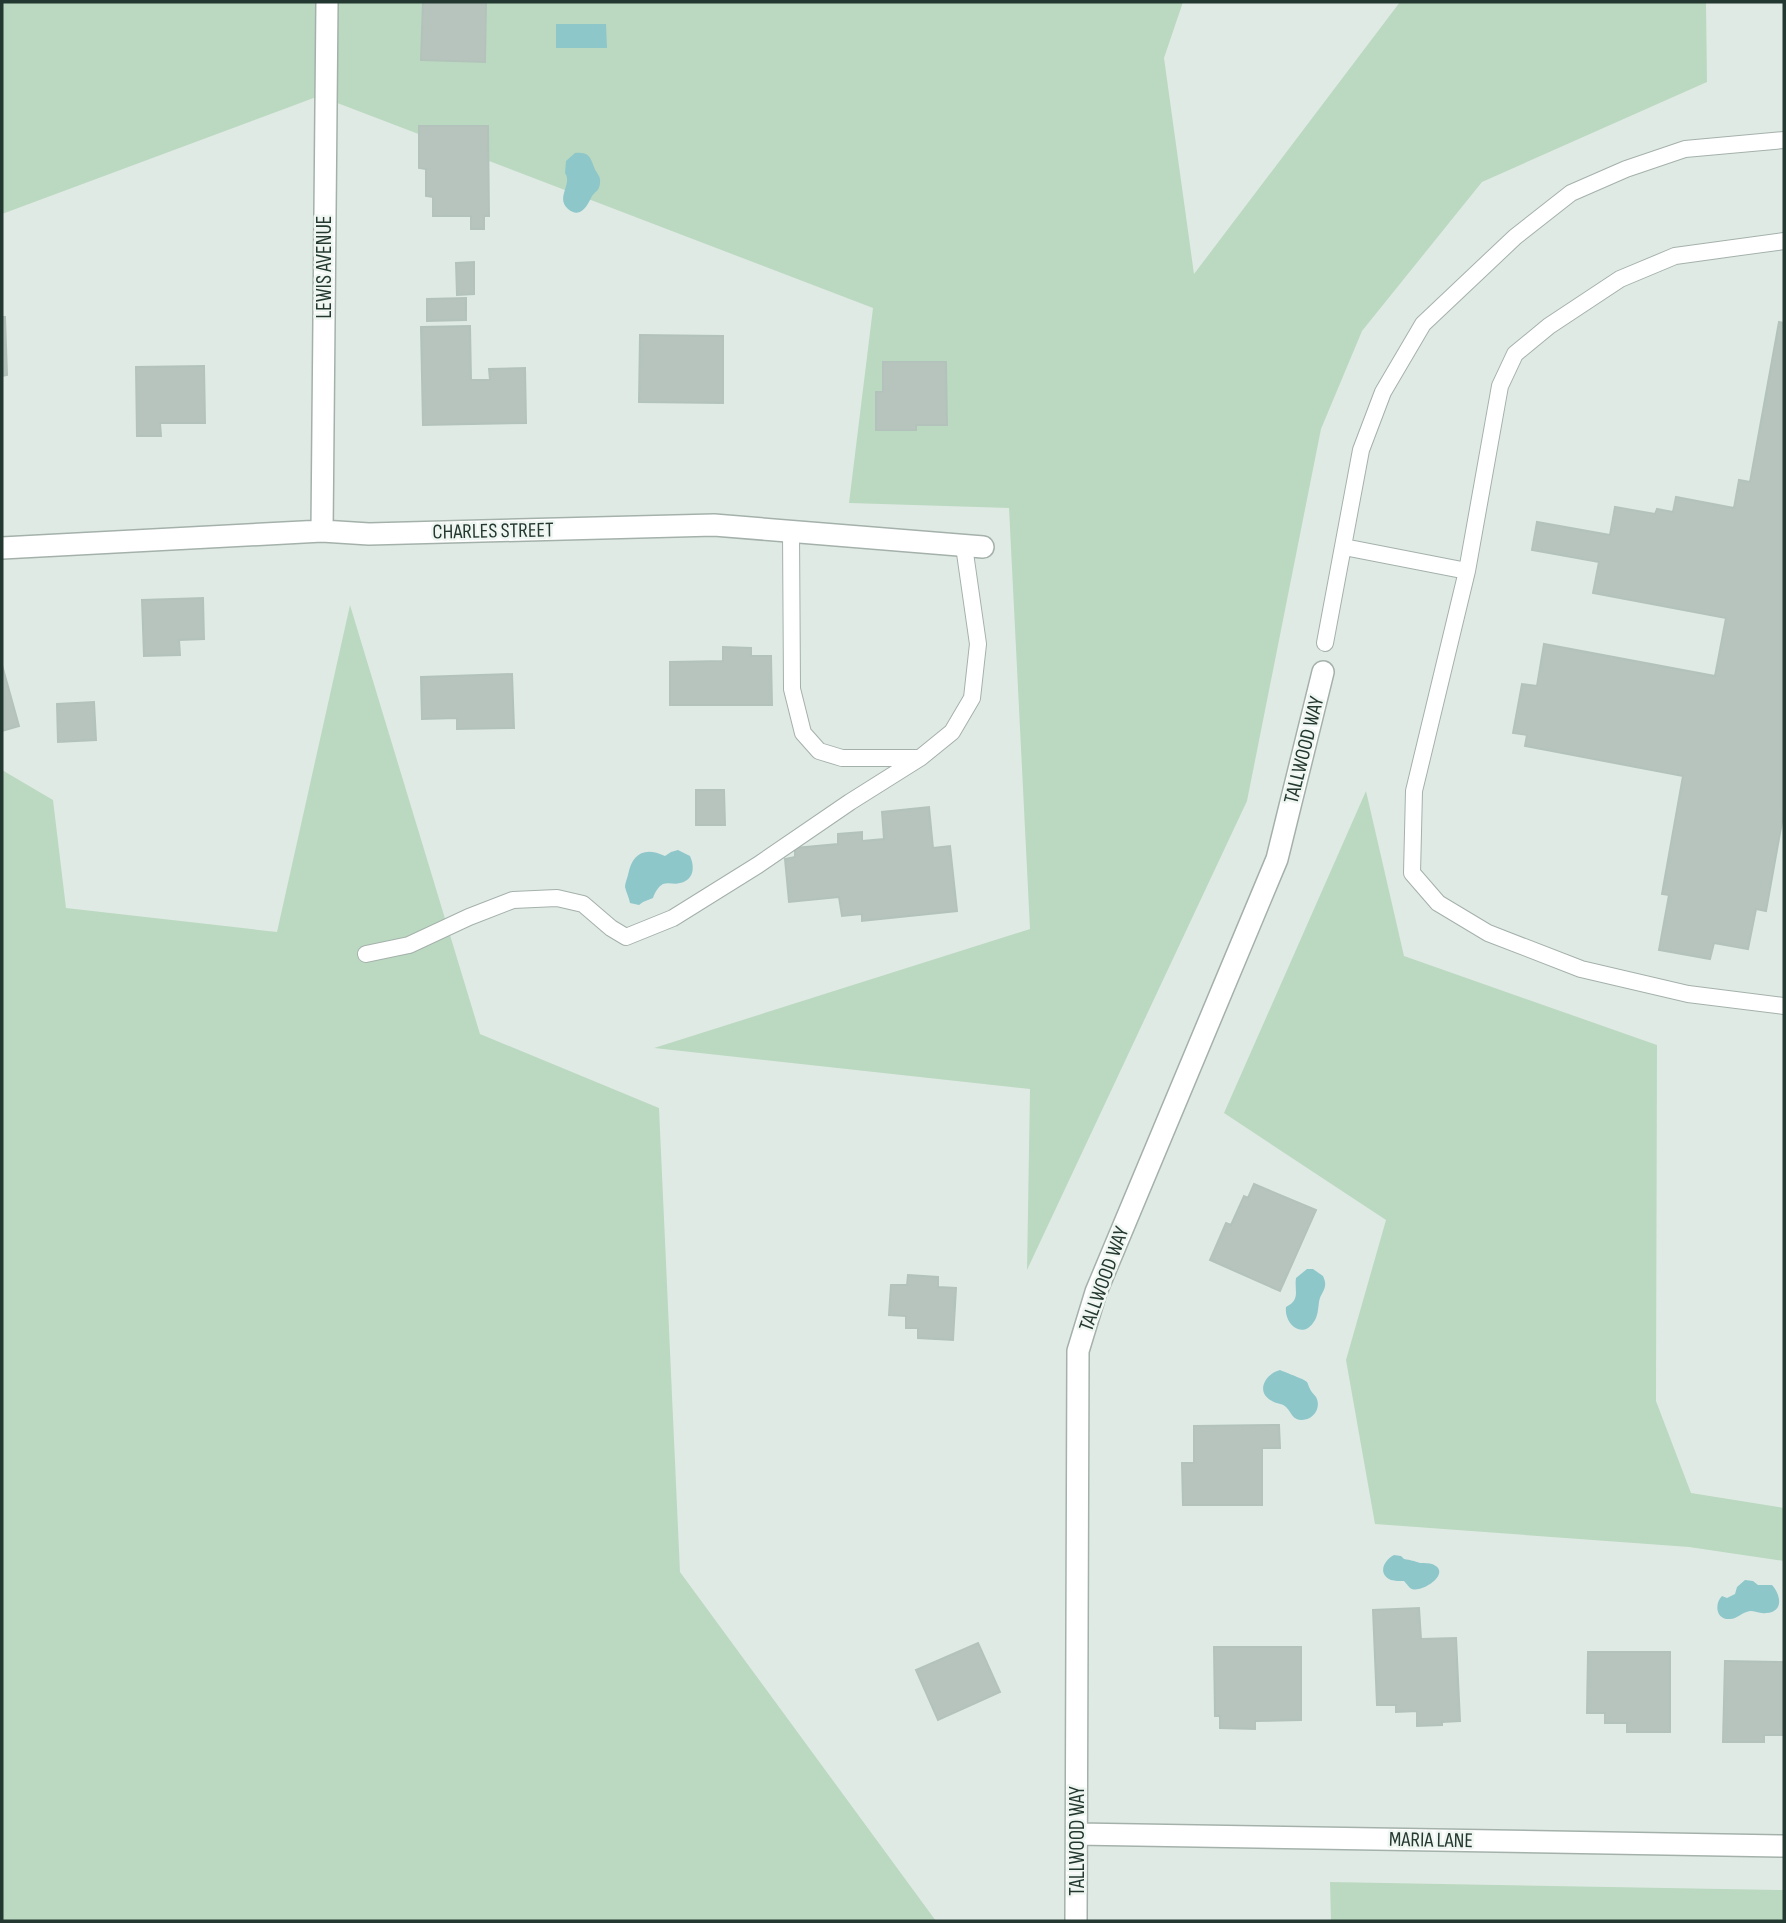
<svg xmlns="http://www.w3.org/2000/svg" width="1786" height="1923" font-family="'Sofia Sans Condensed',sans-serif">
<style>
.green{fill:#bbd9c0}
.water{fill:#8dc7ca}
.building{fill:#b6c4bd;stroke:#b3c3bb;stroke-width:2}
.lines{fill:none;stroke-linecap:round;stroke-linejoin:round}
.lane-casing{stroke:#a4b1ab;stroke-width:18}
.street-casing{stroke:#a4b1ab;stroke-width:24}
.lane{stroke:#fff;stroke-width:16}
.street{stroke:#fff;stroke-width:21}
.labels{text-anchor:middle;dominant-baseline:central;stroke-width:5;stroke-linejoin:round;paint-order:stroke}
.street-label{font-size:21px;fill:#233830;stroke:#f0f7f3}
</style>
<rect width="100%" height="100%" fill="#e0eae5"/>
<path class="green" d="M2,2h1181l-19,56 30,216 206,-272h306l1,80 -225,100 -120,149 -41,98 -74,372 -220,469 3,-181 -376,-41 376,-119 -21,-421 -160,-5 24,-195 -554,-212 -317,118z
M350,605l130,429 179,74 21,464 256,349h-934v-1151l51,30 13,108 211,24z
M1366,791l38,165 253,89 -1,356 35,92 93,15v53l-95,-14 -314,-23 -29,-164 40,-140 -162,-107z
M1330,1882l454,8v31h-453z"/>
<path class="water" d="M556,24h50l1,24h-51z
M575,153c13,-1 15,3 19,14 2,6 7,9 6,15 0,8 -4,9 -8,14 -4,8 -11,24 -24,13 -13,-11 5,-25 -3,-36l1,-12z
M678,850l12,6c5,11 4,24 -10,27 -5,2 -11,-1 -17,1 -5,3 -8,8 -10,14l-10,4 -4,3 -9,-2c-1,-6 -4,-11 -5,-16 0,-4 2,-8 3,-12 4,-21 16,-29 37,-19l6,-4z
M1307,1269h6l10,7c6,13 -2,15 -4,26 -1,7 -1,15 -6,21 -11,16 -29,1 -27,-16 15,-8 8,-16 10,-29z
M1280,1370c2,1 23,9 24,10 5,3 3,3 6,9 1,3 4,5 6,8 6,11 -3,23 -14,23 -10,0 -10,-7 -16,-13 -4,-4 -9,-3 -14,-6 -17,-9 -7,-27 8,-31z
M1394,1555l7,1 3,3c7,1 10,2 16,4 2,0 10,0 12,1 21,8 -9,29 -20,25 -3,-1 -5,-5 -8,-8 -5,0 -9,0 -13,-1 -14,-6 -7,-20 3,-25z
M1745,1580l8,1 5,4h14c9,10 12,27 -6,28 -6,1 -11,-2 -16,-2 -8,1 -13,8 -20,8 -14,1 -16,-15 -8,-23l5,2 8,-4 2,-7z"/>
<path class="building" d="M423,2h63l-1,60 -64,-2z
M419,126h69l1,90h-5v13h-13v-13h-38v-19l-7,-1v-27l-7,-1z
M474,262v32l-17,1 -1,-32z
M466,298v22l-39,1v-22z
M2,317h3l2,58 -5,1z
M1779,322l5,1v488l-18,100 -10,-2 -8,40 -34,-6 -4,16 -51,-9 10,-55 -7,-1 21,-118 -158,-30 2,-11 -14,-2 9,-49 15,2 7,-42 171,32 11,-58 -133,-25 6,-31 -67,-12 5,-28 73,13 5,-28 40,7 2,-5 16,3 3,-15 58,11 5,-28 11,2z
M470,326l1,54h19l-1,-11 36,-1 1,55 -103,2 -2,-98z
M640,335l83,1v67l-84,-1z
M883,362h63l1,63h-31v5h-40v-38h7z
M204,366l1,57h-45l1,13h-24l-1,-69z
M203,598l1,41 -25,1 1,15 -36,1 -2,-56z
M723,647l28,1v8h20l1,49h-102v-43l53,-1z
M2,665l17,61 -17,5z
M512,674l2,54 -57,1v-11l-35,1 -1,-42z
M94,702l2,38 -38,2 -1,-38z
M696,790h28l1,35h-29z
M929,807l4,41 17,-2 7,65 -95,10v-7l-20,2 -3,-19 -50,5 -4,-43 10,-2v-9l43,-4v-10l24,-2v9l22,-2 -2,-27z
M1254,1184l62,26 -36,81 -70,-31 16,-37 5,2 13,-29 4,2z
M908,1275l30,2v10l18,1 -3,52 -35,-2v-10h-12v-12l-17,-1 2,-30h16z
M1279,1425l1,23h-18v57h-79l-1,-42h12v-37z
M1419,1608l2,31 35,-1 4,83 -18,1v3l-25,1v-15l-21,1v-7h-19l-4,-95z
M978,1643l22,49 -62,28 -22,-50z
M1214,1647h87v73l-46,1v8l-35,-1v-12h-5z
M1588,1652h82v80h-43v-9h-22v-10h-18z
M1725,1661l59,1v73h-20v7h-41z"/>
<g class="lines">
<defs>
<path id="lane" d="M791,532l1,157 11,44 16,18 23,7h75
M1344,547l123,24 33,-185 15,-32 34,-28 71,-47 55,-23 109,-15
M1467,571l-53,220 -2,82 26,30 50,30 93,36 107,25 96,12
M1325,643l36,-193 22,-58 40,-68 92,-87 56,-44 55,-24 59,-20 99,-9
M366,954l43,-9 60,-28 44,-17 44,-2 26,6 28,24 15,9 47,-19 85,-53 92,-63 70,-44 32,-26 20,-34 6,-54 -14,-98"/>
<path id="street" d="M322,531l5,-529
M2,548l320,-17 47,3 345,-9 269,22
M1077,1834l707,12
M1076,1921l2,-570 18,-59 181,-433 46,-187"/>
</defs>
<use href="#lane" class="lane-casing"/>
<use href="#street" class="street-casing"/>
<use href="#lane" class="lane"/>
<use href="#street" class="street"/>
</g>
<g class="labels">
<g class="street-label">
<text transform="translate(324 267) rotate(-90)">LEWIS AVENUE</text>
<text transform="translate(493 531) rotate(-1)">CHARLES STREET</text>
<text transform="translate(1304 750) rotate(-76)">TALLWOOD WAY</text>
<text transform="translate(1104 1279) rotate(-70)">TALLWOOD WAY</text>
<text transform="translate(1431 1840) rotate(1)">MARIA LANE</text>
<text transform="translate(1077 1841) rotate(-90)">TALLWOOD WAY</text>
</g>
</g>
<rect width="1786" height="1923" fill="none" stroke="#233830" stroke-width="7"/>
</svg>
